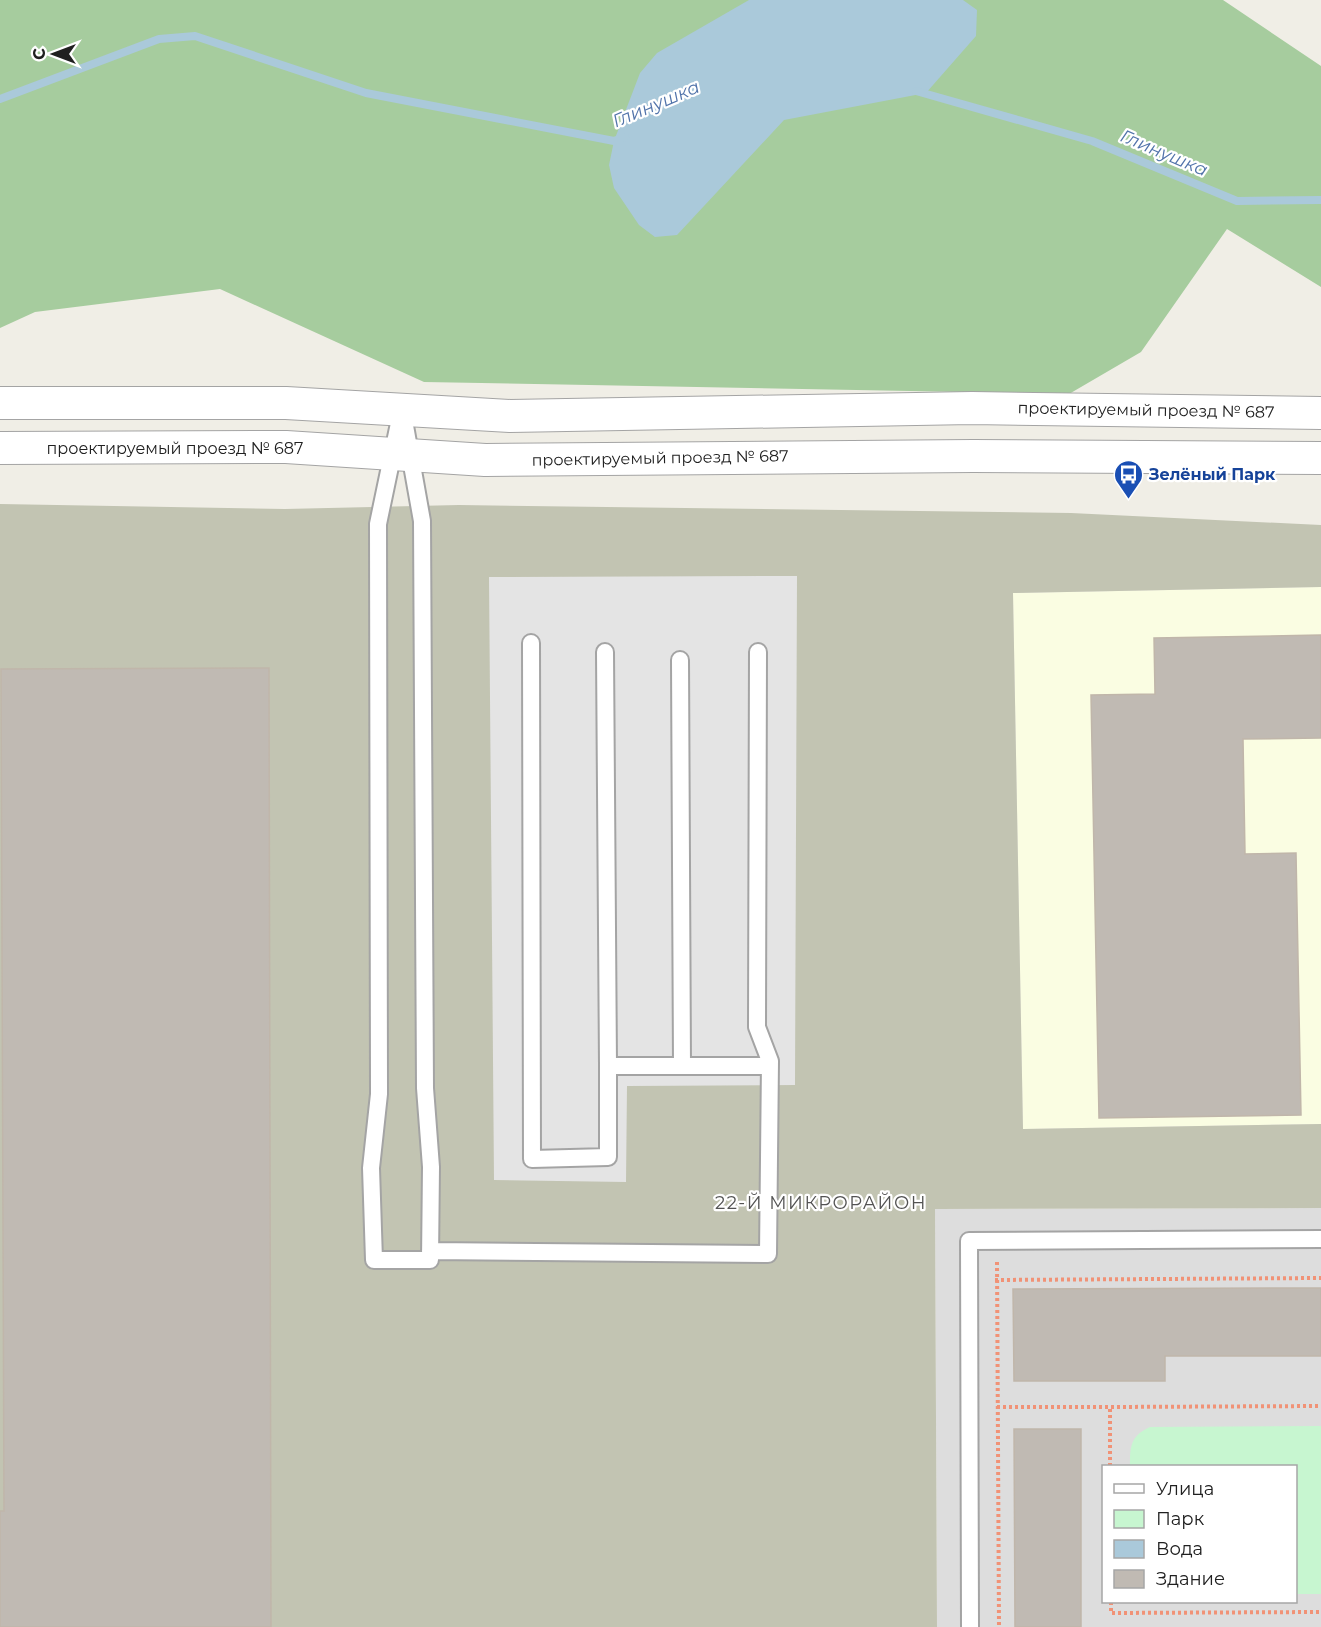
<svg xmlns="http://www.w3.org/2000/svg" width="1321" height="1627" font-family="Montserrat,sans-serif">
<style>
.residential{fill:#ddd;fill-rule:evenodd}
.education{fill:#fafde2}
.construction{fill:#c2c4b2}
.forest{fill:#a6cc9e}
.park{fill:#c7f6d0}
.parking{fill:#e4e4e4}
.water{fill:#aac9da}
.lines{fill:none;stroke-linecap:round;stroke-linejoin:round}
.stream{stroke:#aac9da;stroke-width:8}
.building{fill:#c0bab3;stroke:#c0b6aa;stroke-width:1.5}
.service-casing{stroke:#a4a4a4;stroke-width:20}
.minor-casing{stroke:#a4a4a4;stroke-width:34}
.path{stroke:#f19276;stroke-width:4;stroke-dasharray:3 3;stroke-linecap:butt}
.service{stroke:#fff;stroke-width:16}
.minor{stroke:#fff;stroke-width:32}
.labels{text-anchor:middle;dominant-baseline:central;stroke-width:4.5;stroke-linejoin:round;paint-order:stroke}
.street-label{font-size:16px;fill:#202020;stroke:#fff}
.transit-label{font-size:16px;font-weight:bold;fill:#164399;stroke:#fff;text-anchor:start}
.water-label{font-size:18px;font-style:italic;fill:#5173aa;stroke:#fff}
.neighbourhood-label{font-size:18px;letter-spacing:1.5px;fill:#535353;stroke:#fff}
</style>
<rect width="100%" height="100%" fill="#f0eee6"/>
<path class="residential" d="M1321,1208v419h-384l-2,-418zM1104,1466h192v136h-192z"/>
<path class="education" d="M1321,587v537l-298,5 -10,-536z"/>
<path class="construction" d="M0,504l285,5 174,-4 612,8 250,12v62l-308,6 10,536 298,-5v84l-386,1 2,418h-937z"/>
<path class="forest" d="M0,0h1223l98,66v221l-94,-58 -86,123 -72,42 -645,-12 -204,-93 -185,23 -35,16z"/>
<path class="park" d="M1321,1426v168h-25v-128h-166c0,-19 0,-30 20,-39z"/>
<path class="parking" d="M797,576l-2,509 -168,1 -1,96 -132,-2 -5,-603z"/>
<path class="water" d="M749,0h214l14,10 -1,26 -50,57 -142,27 -107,115 -22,2 -16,-12 -25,-37 -5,-23 5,-24 26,-68 17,-20z"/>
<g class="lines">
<path class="stream" d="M916,91l176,50 145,60 84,-1
M0,99l159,-60 36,-3 171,57 248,48 11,-4"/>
</g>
<path class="building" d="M1321,635v103l-78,1 2,115 51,-1 5,262 -202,3 -8,-423 64,-1 -1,-56z
M269,668l2,959h-271v-116h4l-3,-842z
M1273,1288h48v68h-156v25h-151l-1,-92z
M1014,1429h67v198h-66z"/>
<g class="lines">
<defs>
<path id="service" d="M402,409l20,112 3,567 6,79 -1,93h-56l-3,-92 8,-74 -1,-570z
M531,643l1,516 76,-2v-91h161
M605,652l3,414
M680,660l2,406
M430,1251l338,3 2,-193 -13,-34 1,-375
M970,1627l-1,-386 352,-2"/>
<path id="minor" d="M0,403h286l224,13 462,-8 349,5
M0,448l286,-1 199,13 488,-4 348,2"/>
</defs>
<use href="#service" class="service-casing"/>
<use href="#minor" class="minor-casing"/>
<path class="path" d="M997,1262l2,365
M995,1280l326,-2
M997,1407h113
M1110,1466v-59l211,-1
M1111,1602v11l210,-1"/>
<use href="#service" class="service"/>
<use href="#minor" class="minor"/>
</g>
<defs>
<symbol id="bus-pin" viewBox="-11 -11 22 30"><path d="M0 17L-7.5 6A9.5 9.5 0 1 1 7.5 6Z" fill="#1a4fb4" stroke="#fff"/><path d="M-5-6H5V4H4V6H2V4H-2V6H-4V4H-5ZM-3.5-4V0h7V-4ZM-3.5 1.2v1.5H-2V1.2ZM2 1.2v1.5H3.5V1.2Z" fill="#fff"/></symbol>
</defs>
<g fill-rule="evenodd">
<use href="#bus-pin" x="1112" y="458" width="33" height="45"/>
</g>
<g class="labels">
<g class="street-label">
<text transform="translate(1146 410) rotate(1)">проектируемый проезд № 687</text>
<text x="175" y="448">проектируемый проезд № 687</text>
<text transform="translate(660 458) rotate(-1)">проектируемый проезд № 687</text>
</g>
<g class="transit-label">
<text x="1149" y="474">Зелёный Парк</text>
</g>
<g class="water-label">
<text transform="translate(656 104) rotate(-23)">Глинушка</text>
<text transform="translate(1164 153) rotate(23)">Глинушка</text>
</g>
<g class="neighbourhood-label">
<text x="821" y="1203">22-Й МИКРОРАЙОН</text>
</g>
</g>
<rect x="1102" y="1465" width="195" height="138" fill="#ffffff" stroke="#a6a6a6" stroke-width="1.5"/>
<rect x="1114" y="1484" width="30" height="9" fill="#ffffff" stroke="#a6a6a6" stroke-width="1.5"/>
<text x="1156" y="1495" font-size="18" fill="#202020">Улица</text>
<rect x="1114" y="1510" width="30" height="18" fill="#c7f6d0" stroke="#a6a6a6" stroke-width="1.5"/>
<text x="1156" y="1525" font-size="18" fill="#202020">Парк</text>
<rect x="1114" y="1540" width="30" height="18" fill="#aac9da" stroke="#a6a6a6" stroke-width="1.5"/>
<text x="1156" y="1555" font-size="18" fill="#202020">Вода</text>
<rect x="1114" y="1570" width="30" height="18" fill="#c0bab3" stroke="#a6a6a6" stroke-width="1.5"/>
<text x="1156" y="1585" font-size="18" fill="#202020">Здание</text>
<g transform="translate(54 54) rotate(270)" stroke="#ffffff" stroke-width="4.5" paint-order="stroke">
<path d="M0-4.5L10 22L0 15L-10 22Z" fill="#202020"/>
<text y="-9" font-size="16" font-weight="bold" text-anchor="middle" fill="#202020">С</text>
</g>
</svg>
